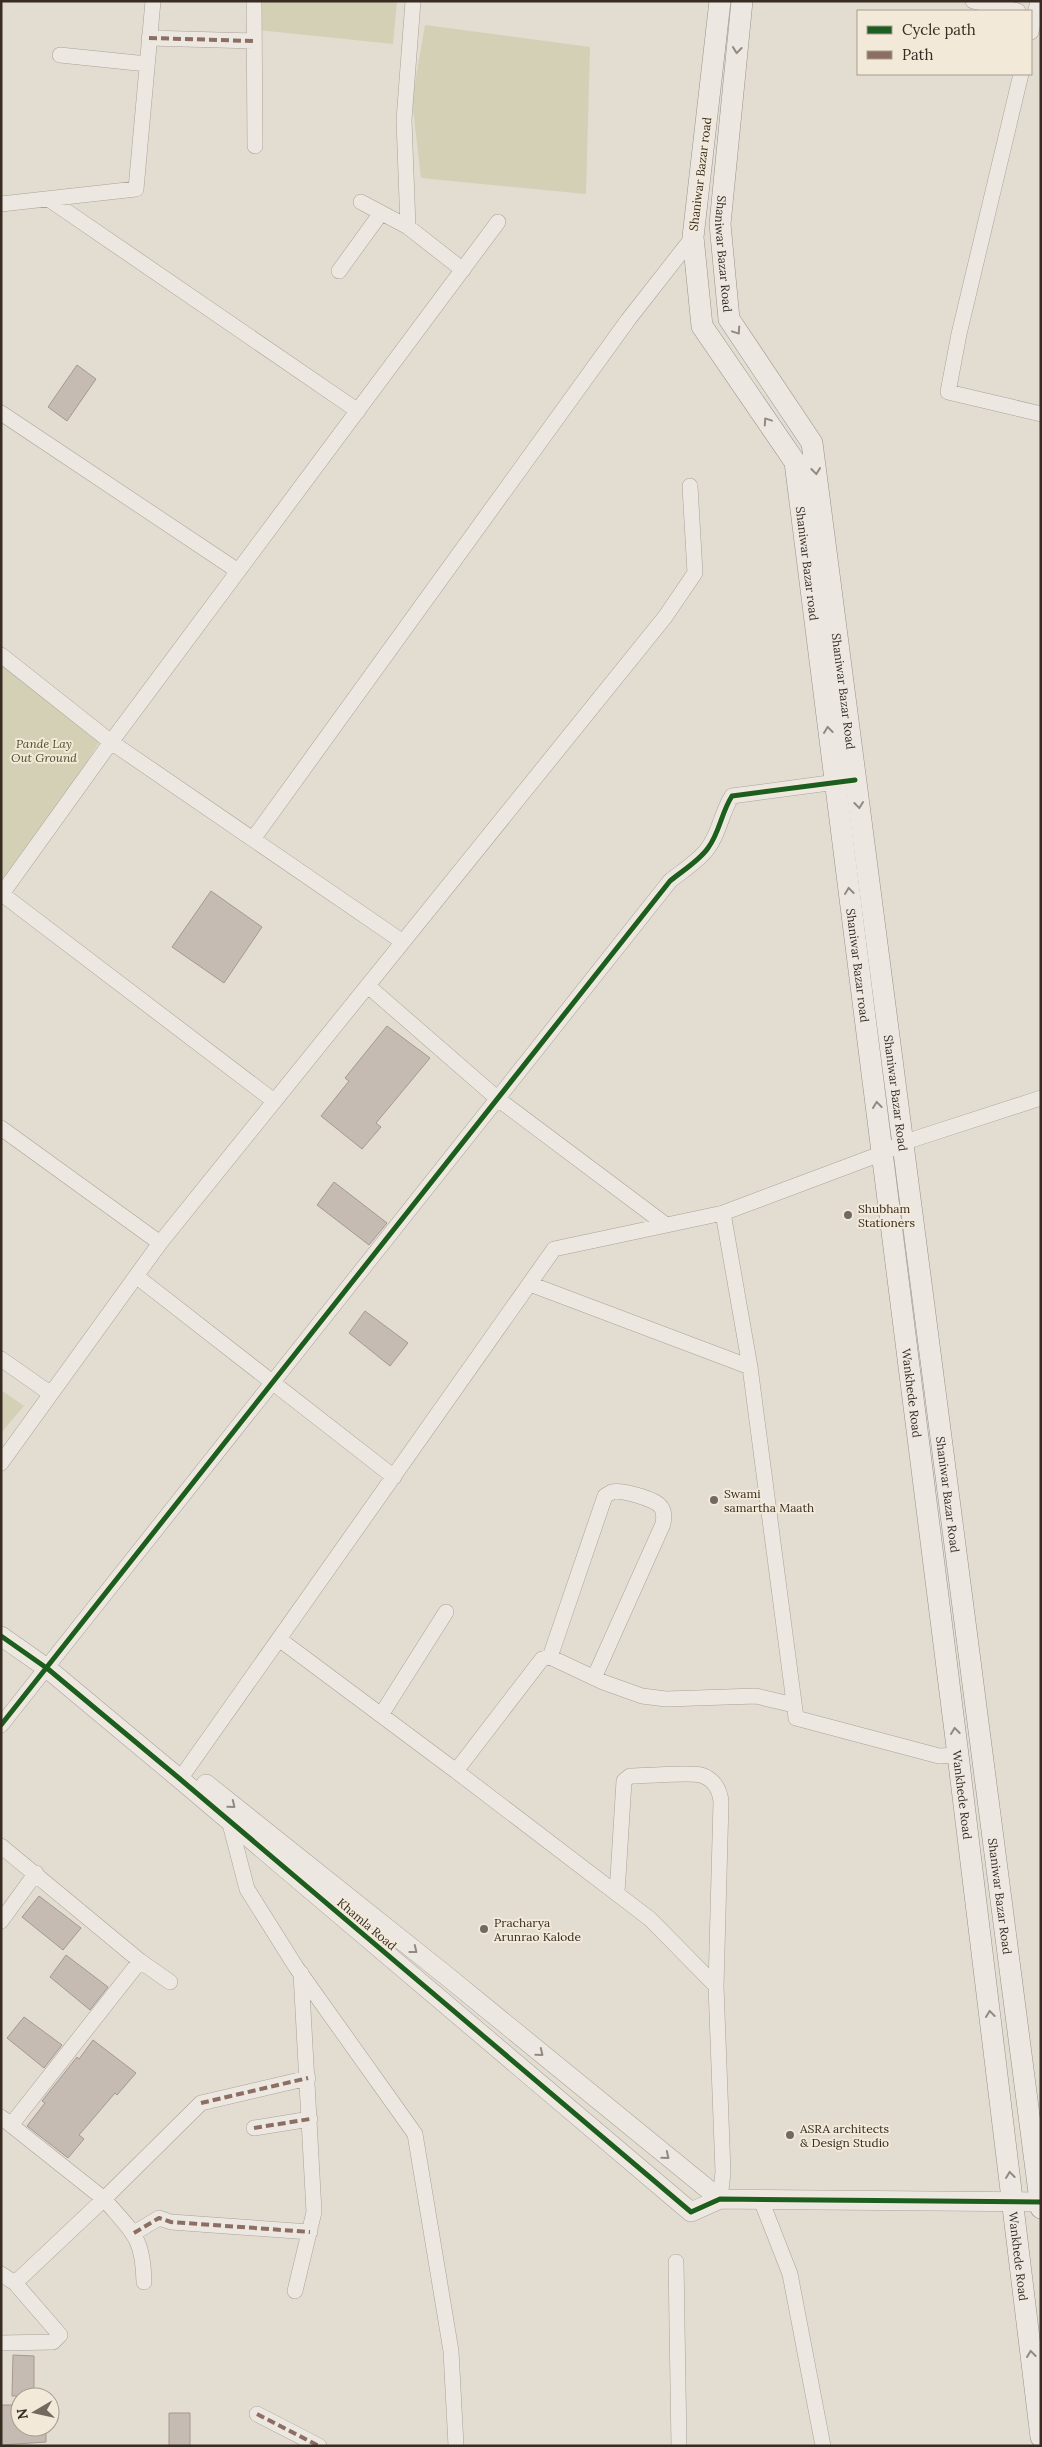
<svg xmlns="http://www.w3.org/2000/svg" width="1042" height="2447" font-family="Lora,serif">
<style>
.green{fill:#d3d0b6}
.building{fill:#c6bbb2;stroke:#a39990}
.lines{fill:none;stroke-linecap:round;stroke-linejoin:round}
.minor-casing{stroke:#a9a299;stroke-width:16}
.tertiary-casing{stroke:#a9a299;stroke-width:20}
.secondary-casing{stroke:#98918a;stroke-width:22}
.minor{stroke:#ece8e1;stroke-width:15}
.tertiary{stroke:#ece8e1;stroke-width:19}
.secondary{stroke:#ece8e1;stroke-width:21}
.quiet{stroke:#8d6e63;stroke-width:4;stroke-dasharray:8 4;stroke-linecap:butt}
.cycleway-casing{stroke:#f2e9d9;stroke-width:8}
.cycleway{stroke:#1b5e20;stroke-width:5}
.oneway{stroke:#928a82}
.poi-dot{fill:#73695f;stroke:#f2e9d9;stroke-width:2}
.labels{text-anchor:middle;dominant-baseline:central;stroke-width:4;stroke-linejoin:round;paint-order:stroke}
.street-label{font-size:12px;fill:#372b22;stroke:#f2e9d9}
.park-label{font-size:12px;font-style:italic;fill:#4a512b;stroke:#f2e9d9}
.poi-label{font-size:12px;fill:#372b22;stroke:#f2e9d9;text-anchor:start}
</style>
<rect width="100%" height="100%" fill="#e3dcd1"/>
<path class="green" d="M260,1h137l-4,43 -135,-14z
M425,25l165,22 -4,147 -165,-16 -9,-78z
M1,663l99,78 -24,38 -75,105z
M1,1390l23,16 -23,27z"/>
<path class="building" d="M77,365l19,14 -29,42 -19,-14z
M211,891l51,36 -38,56 -52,-36z
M387,1026l43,32 -54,65 5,4 -19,22 -41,-33 28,-35 -4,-3z
M334,1182l53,41 -18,22 -52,-40z
M365,1311l43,32 -18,23 -41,-33z
M39,1896l42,32 -18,22 -41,-33z
M66,1955l42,32 -18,23 -40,-33z
M24,2017l38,28 -18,23 -37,-30z
M93,2040l43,33 -19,22 -2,-2 -36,42 5,4 -16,19 -41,-32 18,-23 -3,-2 35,-44 2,2z
M13,2355l21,1v40h-22z
M1,2405h19v22h26v15l-45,3z
M169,2413h21v33h-21z"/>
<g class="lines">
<defs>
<path id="minor" d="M254,1l1,145
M413,1l-9,119 4,107 55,43
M973,1l45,10
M1031,32l7,-31
M149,38l105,3
M60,55l87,9
M1021,74l-62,260 -11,58 93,22
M50,200l308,211
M361,202l47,25
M1,204l135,-15 17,-188
M339,271l42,-58
M1,413l237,158
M1,655l110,87 292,200
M253,839l375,-519 65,-83
M2,894l272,207
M1,895l110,-153 387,-520
M368,986l130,113 168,126
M1,1128l159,115
M723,1213l27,154 46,351 143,38 19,-1
M136,1276l258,201
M530,1284l220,83
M1,1359l50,35
M1,1463l159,-220 505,-626 30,-44 -5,-87
M279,1639l177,132
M550,1657l55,-161c3,-2 5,-3 7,-4 8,-3 43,7 48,14 5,5 4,12 3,18l-69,154
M381,1715l65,-103
M1,1725l669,-844c12,-10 29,-20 38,-33 12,-16 13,-35 24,-52l112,-15
M180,1779l374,-530 169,-36 160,-60 19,-10 139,-45
M229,1820l18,69 49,78 119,167 36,217 5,95
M1,1846l139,115 30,21
M617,1893l7,-112 6,-5c14,0 61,-4 71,-1 13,4 19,15 20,27l-5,184
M1,1921l35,-48
M1,2117l103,82 -89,84
M11,2125l129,-164
M254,2128l56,-9
M720,2199l3,-27 -7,-186 -66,-67 -194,-148 86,-112 8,-2 53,25 39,14 24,3 90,-3 38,9
M761,2200l29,74 33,172
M134,2233l25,-15 12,4 139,10
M676,2262l3,184
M1,2274l14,9 45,52 -7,7 -52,1
M144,2282c-1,-46 -12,-50 -40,-83l97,-96 107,-25
M295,2291l19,-79 -13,-239
M257,2414l62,32"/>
<path id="tertiary" d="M1,1636l47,33 132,110 511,433 29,-13 321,3
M206,1784l237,189 277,226"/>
<g id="secondary">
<path id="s1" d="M720,1l-27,236 9,89 93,136 163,1293 83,682"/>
<path id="s2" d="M742,1l-22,223 9,95 83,124 229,1765"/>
</g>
</defs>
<use href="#minor" class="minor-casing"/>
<use href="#tertiary" class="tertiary-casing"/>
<use href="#secondary" class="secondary-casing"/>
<use href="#minor" class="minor"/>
<use href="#tertiary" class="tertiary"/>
<use href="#secondary" class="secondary"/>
<path class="quiet" d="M149,38l105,3
M201,2103l107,-25
M254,2128l56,-9
M134,2233l25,-15 12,4 139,10
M257,2414l62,32"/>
<defs>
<path id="cycleway" d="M1,1636l47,33 132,110 511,433 29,-13 321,3
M1,1725l669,-844c12,-10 29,-20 38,-33 12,-16 13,-35 24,-52l123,-16"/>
</defs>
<use href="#cycleway" class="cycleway-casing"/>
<use href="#cycleway" class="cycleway"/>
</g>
<defs><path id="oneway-chevron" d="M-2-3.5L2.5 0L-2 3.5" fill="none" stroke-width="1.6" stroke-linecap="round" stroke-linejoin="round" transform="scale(1.25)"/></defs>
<g class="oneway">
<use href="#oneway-chevron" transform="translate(737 50) rotate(96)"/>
<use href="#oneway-chevron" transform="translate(737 331) rotate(56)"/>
<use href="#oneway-chevron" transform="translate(767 421) rotate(-124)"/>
<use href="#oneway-chevron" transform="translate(816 471) rotate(83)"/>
<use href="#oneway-chevron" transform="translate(828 730) rotate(-97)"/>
<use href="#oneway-chevron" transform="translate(859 805) rotate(83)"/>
<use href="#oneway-chevron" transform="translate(849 891) rotate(-97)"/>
<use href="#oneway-chevron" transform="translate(877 1105) rotate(-97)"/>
<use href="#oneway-chevron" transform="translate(955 1731) rotate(-97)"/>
<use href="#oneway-chevron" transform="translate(232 1805) rotate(39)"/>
<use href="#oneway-chevron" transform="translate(414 1950) rotate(38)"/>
<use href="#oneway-chevron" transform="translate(990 2014) rotate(-97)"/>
<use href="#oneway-chevron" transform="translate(540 2053) rotate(39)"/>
<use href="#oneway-chevron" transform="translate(666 2156) rotate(39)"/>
<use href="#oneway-chevron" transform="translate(1010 2175) rotate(-97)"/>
<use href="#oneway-chevron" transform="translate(1031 2354) rotate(-97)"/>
</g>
<g class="poi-dot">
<circle cx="848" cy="1215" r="5"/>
<circle cx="714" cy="1500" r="5"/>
<circle cx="484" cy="1929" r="5"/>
<circle cx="790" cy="2135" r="5"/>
</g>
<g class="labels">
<g class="street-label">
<text transform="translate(700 174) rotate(-83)">Shaniwar Bazar road</text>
<text stroke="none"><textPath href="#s2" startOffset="254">Shaniwar Bazar Road</textPath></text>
<text stroke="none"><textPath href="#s1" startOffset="594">Shaniwar Bazar road</textPath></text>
<text stroke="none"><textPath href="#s2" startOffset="719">Shaniwar Bazar Road</textPath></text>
<text stroke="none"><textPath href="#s1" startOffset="999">Shaniwar Bazar road</textPath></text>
<text stroke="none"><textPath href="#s2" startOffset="1124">Shaniwar Bazar Road</textPath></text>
<text stroke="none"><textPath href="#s1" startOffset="1430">Wankhede Road</textPath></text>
<text stroke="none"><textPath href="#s2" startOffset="1529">Shaniwar Bazar Road</textPath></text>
<text stroke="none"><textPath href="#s1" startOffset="1835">Wankhede Road</textPath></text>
<text stroke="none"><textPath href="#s2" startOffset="1934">Shaniwar Bazar Road</textPath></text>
<text transform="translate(367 1924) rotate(40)">Khamla Road</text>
<text stroke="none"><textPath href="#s1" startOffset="2300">Wankhede Road</textPath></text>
</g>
<g class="park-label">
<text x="44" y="743">Pande Lay<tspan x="44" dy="14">Out Ground</tspan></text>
</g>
<g class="poi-label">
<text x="858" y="1208">Shubham<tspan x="858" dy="14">Stationers</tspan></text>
<text x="724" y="1493">Swami<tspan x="724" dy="14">samartha Maath</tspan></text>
<text x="494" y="1922">Pracharya<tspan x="494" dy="14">Arunrao Kalode</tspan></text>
<text x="800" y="2128">ASRA architects<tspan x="800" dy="14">&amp; Design Studio</tspan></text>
</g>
</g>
<rect width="1042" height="2447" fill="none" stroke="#372b22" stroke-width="5"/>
<rect x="857" y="10" width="175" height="65" fill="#f2e9d9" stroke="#a79d90"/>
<rect x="867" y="26" width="25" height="8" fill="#1b5e20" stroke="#a79d90"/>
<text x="902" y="35" font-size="15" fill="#372b22">Cycle path</text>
<rect x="867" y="51" width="25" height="8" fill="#8d6e63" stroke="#a79d90"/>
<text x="902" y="60" font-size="15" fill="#372b22">Path</text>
<g transform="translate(35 2412) rotate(261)"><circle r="24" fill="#f2e9d9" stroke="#a79d90"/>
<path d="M0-4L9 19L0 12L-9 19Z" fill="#73695f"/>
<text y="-8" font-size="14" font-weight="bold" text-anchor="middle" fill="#372b22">N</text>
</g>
</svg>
